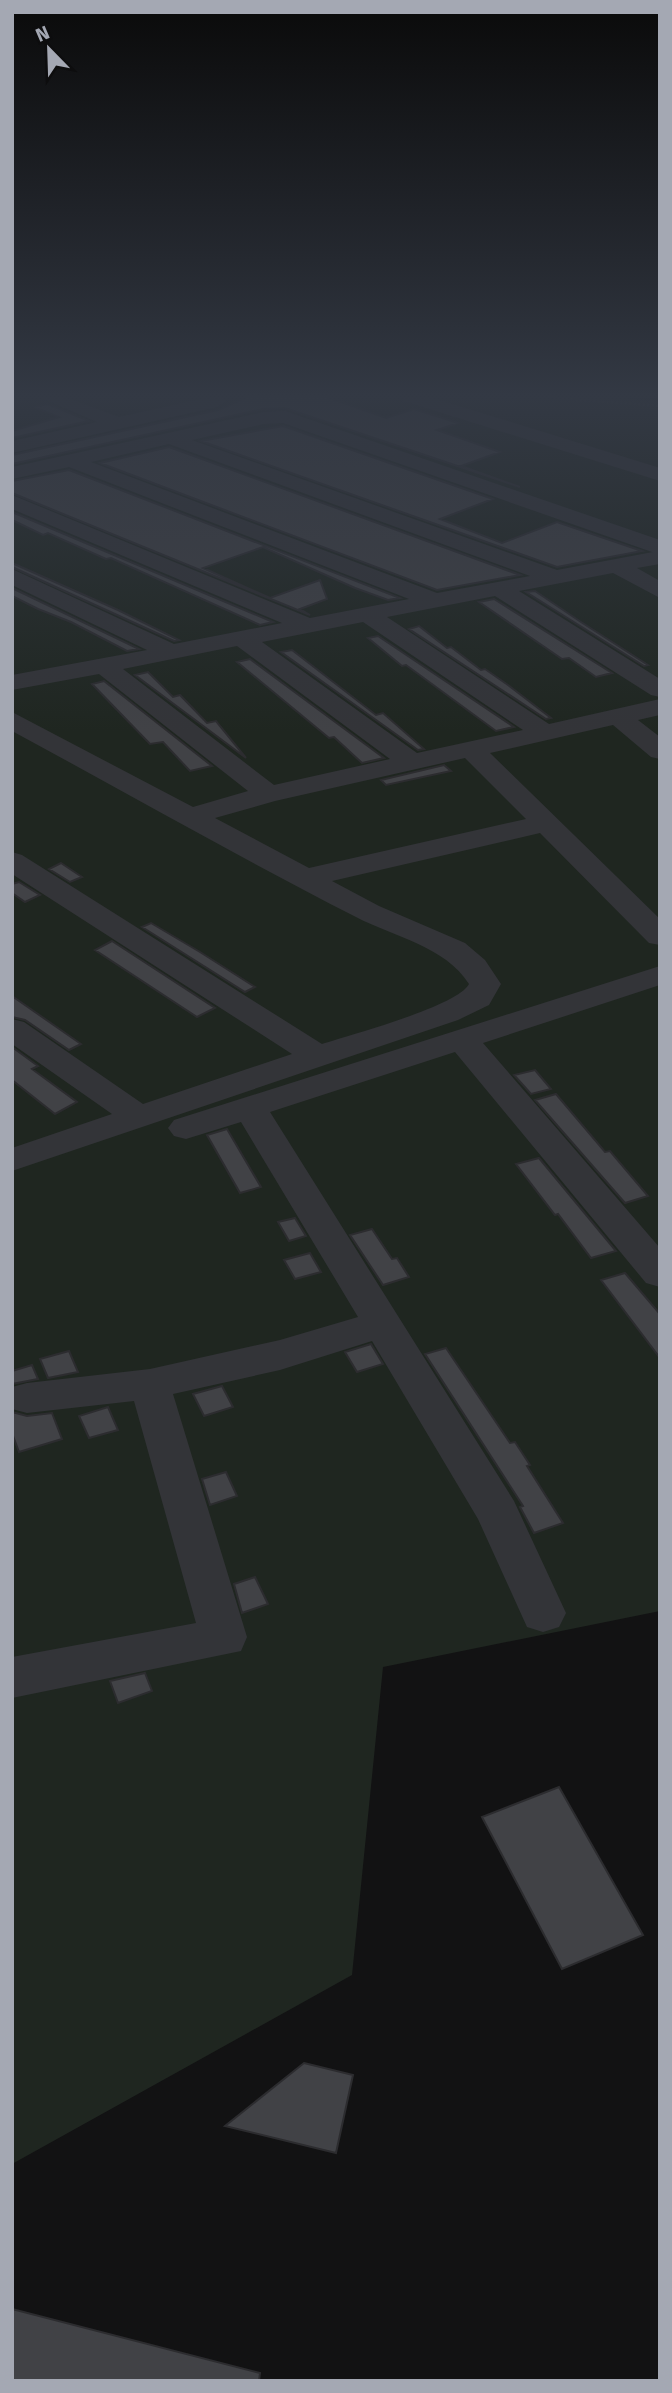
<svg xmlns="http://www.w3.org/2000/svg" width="672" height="2393" font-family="'Fira Sans',sans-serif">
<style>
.green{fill:#1f2620}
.building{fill:#414246;stroke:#2c2c2f;stroke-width:2}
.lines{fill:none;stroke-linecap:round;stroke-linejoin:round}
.path{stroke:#393b3f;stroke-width:2.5;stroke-dasharray:2 2.5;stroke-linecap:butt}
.minor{fill:#333438;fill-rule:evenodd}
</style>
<rect width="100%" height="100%" fill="#121213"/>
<path class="green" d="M12,397h599l49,4v1210l-277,56 -31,308 -340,189z"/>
<path class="building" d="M247,397h80l59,21 28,-9 44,14 -21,7 63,22 -39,14 59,21 -235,-79 -22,1 -251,55v-9l206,-45z
M48,404l41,17 -77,17v-7l47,-14 -25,-10z
M283,426l210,73 -53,20 62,24 55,-21 85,29 -85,16 -356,-126z
M169,447l351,128 -83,15 -337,-127z
M69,470l331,128 -12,2 -33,-12 -92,-41 -60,21 67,30 50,-18 7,19 -27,10 10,6 -298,-122v-12z
M12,512l261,110 -13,3 -149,-67 -5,1 -58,-26 -5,2 -31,-15z
M12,563l106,47 61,30 -5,1 -162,-74z
M12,588l127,61 -12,2 -56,-29 -33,-13 -26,-13z
M535,591l46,31 67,43 -4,1 -118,-74z
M494,599l118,74 -16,4 -27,-19 -7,1 -83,-57z
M419,626l28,22 4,-1 30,23 4,-1 23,16 43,33 -5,1 -137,-90z
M378,636l136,91 -18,4 -90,-66 -4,1 -34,-28z
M292,650l84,65 7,-2 41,36 -6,1 -137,-98z
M250,659l134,99 -22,5 -28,-26 -5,1 -92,-76z
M148,672l25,25 7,-2 27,28 9,-2 30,37 -111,-83z
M104,681l108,85 -22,5 -27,-29 -13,2 -58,-60z
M444,765l7,6 -65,14 -5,-5z
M61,863l21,14 -12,5 -21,-13z
M19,882l21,13 -15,7 -13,-9v-9z
M151,923l49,29 55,35 -10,5 -103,-65z
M112,941l103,67 -18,9 -102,-67z
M12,996l69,48 -12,6 -44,-30 -13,-3z
M12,1047l26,19 -6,3 45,33 -22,12 -43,-34z
M535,1070l16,19 -20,5 -17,-19z
M556,1094l49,58 5,-1 38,45 -23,7 -90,-103z
M227,1129l34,58 -21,6 -33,-58z
M539,1158l77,93 -25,7 -33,-44 -3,1 -39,-51z
M295,1218l11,18 -17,5 -11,-19z
M372,1229l20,30 5,-1 12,19 -26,8 -33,-50z
M310,1253l11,19 -26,7 -11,-19z
M625,1273l35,41v44l-59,-78z
M371,1344l12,20 -26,8 -12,-20z
M446,1348l64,95 5,-1 15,23 -3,1 36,57 -29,10 -14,-26 3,-1 -98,-152z
M69,1351l9,21 -30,6 -8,-19z
M32,1365l6,14 -26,5v-13z
M222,1386l11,21 -29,9 -11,-22z
M108,1407l10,23 -29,8 -10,-22z
M12,1412l15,4 25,-3 10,26 -43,13 -7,-19z
M226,1472l11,24 -27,9 -8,-26z
M255,1577l13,27 -26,9 -8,-29z
M145,1673l7,18 -34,12 -8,-22z
M559,1787l84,148 -81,34 -80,-152z
M304,2063l49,12 -17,78 -111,-27z
M12,2309l248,64 -1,8h-247z"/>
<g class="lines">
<path class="path" d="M544,397l116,9"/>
<path class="minor" d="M39,397h26l54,20 90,-20h15l2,4 -9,6 -205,46v-12l85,-19z
M401,397h29l230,71v13l-256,-80z
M285,411l375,129v24l-23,4 23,13v17l-47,-25 -94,18 141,88v18l-9,-2 -156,-99 -108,21 162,107 111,-25v16l-22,5 22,17v22l-9,-2 -38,-32 -123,28 170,166v26l-11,-2 -109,-110 -208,48 47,25 86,37 20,17 16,24 -12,21 -31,15 -446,151v-23l100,-34 -100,-70v-25l12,3 119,82 149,-50 -280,-180v-22l10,3 300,189c28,-9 136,-38 147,-60 -24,-38 -75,-47 -113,-67 -116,-59 -229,-124 -344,-186v-19l181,95 55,-16 -149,-117 -87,16v-15l135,-25 -135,-65v-16l162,75 108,-21 -270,-114v-14l298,123 99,-19 -340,-132 -57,12v-12l252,-55zM283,423l369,129h1l-96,18 -365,-130 72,-16zM169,444l361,132 -93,17 -346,-131zM363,622l160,108 -106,23 -155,-111zM237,646l153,113 -116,26 -151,-116zM465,758l61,61 -217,49 -94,-50 60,-17z
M660,966v19l-177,58 177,205v39l-14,-4 -191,-231 -185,60 244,389 52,112 -7,14 -16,5 -16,-5 -49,-108 -106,-178 -92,29 -107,24 74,243 -6,14 -229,47v-41l184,-34 -62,-222 -107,12 -15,-4v-22l15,-4 123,-14 130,-29 78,-23 -117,-195 -55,17 -12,-3 -6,-8 6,-8z"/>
</g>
<linearGradient id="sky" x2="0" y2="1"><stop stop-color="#0a0a0a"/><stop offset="0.54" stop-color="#333944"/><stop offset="1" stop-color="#333944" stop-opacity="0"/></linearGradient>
<rect width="672" height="732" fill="url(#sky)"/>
<rect width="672" height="2393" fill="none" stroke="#a4a8b3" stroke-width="28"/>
<g transform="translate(49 49) rotate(337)" stroke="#0d0d0e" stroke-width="5" paint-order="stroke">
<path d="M0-5L12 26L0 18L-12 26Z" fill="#a4a8b3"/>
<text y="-10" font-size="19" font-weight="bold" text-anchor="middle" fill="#a4a8b3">N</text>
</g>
</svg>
